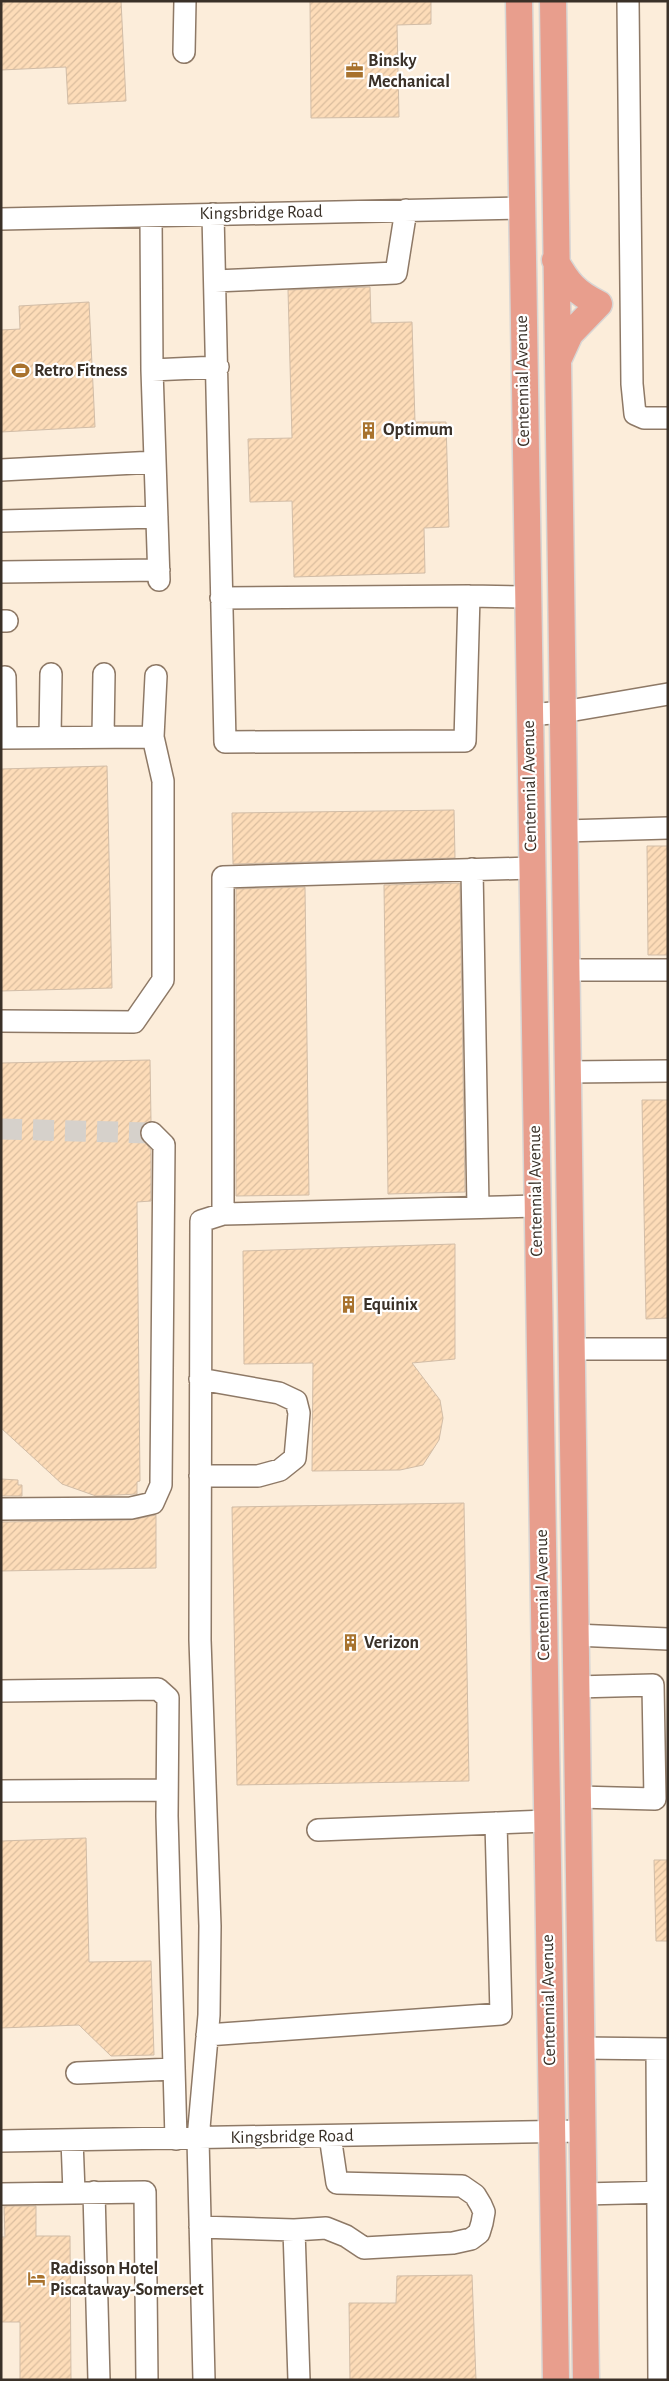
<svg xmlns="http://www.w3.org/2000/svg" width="669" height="2381" font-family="'Alegreya Sans',sans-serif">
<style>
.commercial{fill:#fcedda}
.building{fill:url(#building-hatch);stroke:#d2bda7}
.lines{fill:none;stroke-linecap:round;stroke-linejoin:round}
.minor-tunnel{stroke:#d6d1cb;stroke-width:21;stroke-dasharray:21 11;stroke-linecap:butt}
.minor-casing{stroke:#8e7966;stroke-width:24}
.major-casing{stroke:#d8d6d4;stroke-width:29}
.minor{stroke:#fff;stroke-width:21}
.major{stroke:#e89e8d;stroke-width:26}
.labels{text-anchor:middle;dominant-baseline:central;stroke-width:4.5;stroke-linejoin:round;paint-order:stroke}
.poi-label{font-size:18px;font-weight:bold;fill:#3a3128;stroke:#fff;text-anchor:start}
.street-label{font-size:18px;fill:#3a3128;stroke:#fff}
</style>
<defs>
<pattern id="building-hatch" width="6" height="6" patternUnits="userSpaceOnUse" patternTransform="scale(1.25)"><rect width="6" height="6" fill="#fddcb8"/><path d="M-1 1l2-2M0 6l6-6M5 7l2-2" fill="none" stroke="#dabd9e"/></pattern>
</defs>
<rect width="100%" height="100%" fill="#fdf9f4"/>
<path class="commercial" d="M1,1h667v2379h-667z"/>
<path class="building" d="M1,1h120l5,100 -58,3 -2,-37 -65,3z
M310,1h121v23l-34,1 2,92 -88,1z
M370,287l1,36 41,-1 3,100h31l3,105 -25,1 1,45 -131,4 -2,-76 -42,1 -2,-63 44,-1 -4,-148z
M89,302l6,125 -94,5v-102l19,-1 -1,-23z
M107,766l5,222 -111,3v-222z
M454,810l1,48 -222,6 -1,-51z
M647,846h21v109h-20z
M460,883l5,309 -77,2 -4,-309z
M305,887l4,308 -73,1v-307z
M150,1060l1,61 -8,4 -3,11 11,14v51l-14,1 3,279 -3,1v12l-41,2 -34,-12 -61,-56v-365z
M642,1100h26v218l-22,1z
M455,1244v115l-43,4 28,37 3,18 -4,22 -16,25 -23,5 -88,1 1,-108 -69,1 -1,-113z
M1,1479l17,1v5h4v11h-21z
M464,1503l5,278 -232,4 -5,-278z
M156,1515v53l-155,3v-49l130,-2z
M86,1838l3,124 62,-1 3,94 -43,1 -32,-31 -78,3v-187z
M654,1860h14v81h-12z
M4,2206h32v30h34l1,144h-51v-58h-19v-85h4z
M472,2275l4,105h-126l-1,-77h47l1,-27z"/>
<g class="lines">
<path class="minor-tunnel" d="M1,1129l151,4"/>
<defs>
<path id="minor" d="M628,1l4,383 3,30 9,4h24
M184,52l1,-51
M213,214l12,528 240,-1 4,-145
M151,216l1,154 7,210
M1,219l520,-11
M215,281l181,-8 10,-63
M152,370l66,-3
M1,470l154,-8
M1,521l156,-4
M1,572l158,-2
M221,598l248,-2 58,1
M1,621h6
M5,677l1,61
M529,715l34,-3 105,-18
M50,737l1,-63
M103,737l1,-63
M153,737l3,-61
M1,738l152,-1 10,44v199l-29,42 -133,-1
M565,831l103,-3
M472,869l6,338
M567,970h101
M568,1072l100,-1
M223,1214v-337l308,-9
M572,1349h96
M200,1476h58l22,-6 15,-12 4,-45 -3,-12 -17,-8 -79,-14
M1,1509l130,-1 22,-5 8,-18 3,-340 -12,-12
M575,1635l93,4
M576,1687l77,-2 2,114 -77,-2
M1,1691l157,-2 10,9 -1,118 9,323
M1,1791l166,-1
M318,1830l228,-9
M207,2035l294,-21 -5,-191
M581,2048l87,1
M657,2050l2,330
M77,2073l97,-4
M72,2140l2,52
M1,2141l581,-10
M94,2192l5,188
M1,2194l144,-2 2,188
M583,2194l85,-2
M200,2227l94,3 32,-2 20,8 18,12 89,-5 18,-4 8,-6 3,-10 2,-11 -3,-7 -6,-10 -13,-9 -125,-3 -7,-47
M294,2230l5,150
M204,2380l-6,-241 11,-124 1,-89 -10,-286 1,-419 22,-7 313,-8"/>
<path id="major" d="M519,1l37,2379
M553,1l33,2379
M555,260c13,23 20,32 44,44l-29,30 -11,24"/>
</defs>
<use href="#minor" class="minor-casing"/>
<use href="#major" class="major-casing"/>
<use href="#minor" class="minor"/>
<use href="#major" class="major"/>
</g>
<defs>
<symbol id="office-bare" viewBox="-9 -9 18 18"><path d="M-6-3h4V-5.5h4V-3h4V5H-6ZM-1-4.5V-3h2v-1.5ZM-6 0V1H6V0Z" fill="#a8722d" stroke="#fff" stroke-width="2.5" paint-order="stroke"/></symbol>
<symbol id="stadium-bare" viewBox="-9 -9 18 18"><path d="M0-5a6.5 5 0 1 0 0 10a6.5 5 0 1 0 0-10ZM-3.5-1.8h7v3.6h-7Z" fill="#a8722d" stroke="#fff" stroke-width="2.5" paint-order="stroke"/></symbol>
<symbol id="building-bare" viewBox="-9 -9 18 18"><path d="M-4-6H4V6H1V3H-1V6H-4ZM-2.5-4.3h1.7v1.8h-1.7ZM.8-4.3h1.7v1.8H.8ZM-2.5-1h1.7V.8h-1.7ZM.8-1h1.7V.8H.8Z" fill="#a8722d" stroke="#fff" stroke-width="2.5" paint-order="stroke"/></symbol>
<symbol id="hotel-bare" viewBox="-9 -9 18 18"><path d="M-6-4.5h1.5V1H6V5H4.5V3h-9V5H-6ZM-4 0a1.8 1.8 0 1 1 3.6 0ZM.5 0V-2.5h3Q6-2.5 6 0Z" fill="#a8722d" stroke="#fff" stroke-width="2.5" paint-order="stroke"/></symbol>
</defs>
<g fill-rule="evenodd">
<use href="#office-bare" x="342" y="58" width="25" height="25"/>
<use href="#stadium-bare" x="8" y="358" width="25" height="25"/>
<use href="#building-bare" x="356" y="418" width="25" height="25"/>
<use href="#building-bare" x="336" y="1292" width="25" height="25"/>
<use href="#building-bare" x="338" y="1630" width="25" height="25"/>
<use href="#hotel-bare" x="24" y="2266" width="25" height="25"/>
</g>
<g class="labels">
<g class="poi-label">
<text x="368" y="61">Binsky<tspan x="368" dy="21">Mechanical</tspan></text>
<text x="34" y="371">Retro Fitness</text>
<text x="383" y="430">Optimum</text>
<text x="363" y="1305">Equinix</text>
<text x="364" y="1643">Verizon</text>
<text x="50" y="2269">Radisson Hotel<tspan x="50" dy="21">Piscataway-Somerset</tspan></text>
</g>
<g class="street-label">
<text transform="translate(261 213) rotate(-1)">Kingsbridge Road</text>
<text transform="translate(523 381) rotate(-91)">Centennial Avenue</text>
<text transform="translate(530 786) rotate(-91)">Centennial Avenue</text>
<text transform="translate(536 1191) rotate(-91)">Centennial Avenue</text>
<text transform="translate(543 1595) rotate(-91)">Centennial Avenue</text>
<text transform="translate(549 2000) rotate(-91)">Centennial Avenue</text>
<text transform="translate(292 2137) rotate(-1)">Kingsbridge Road</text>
</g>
</g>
<rect width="669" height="2381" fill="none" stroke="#3a3128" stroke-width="5"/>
</svg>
